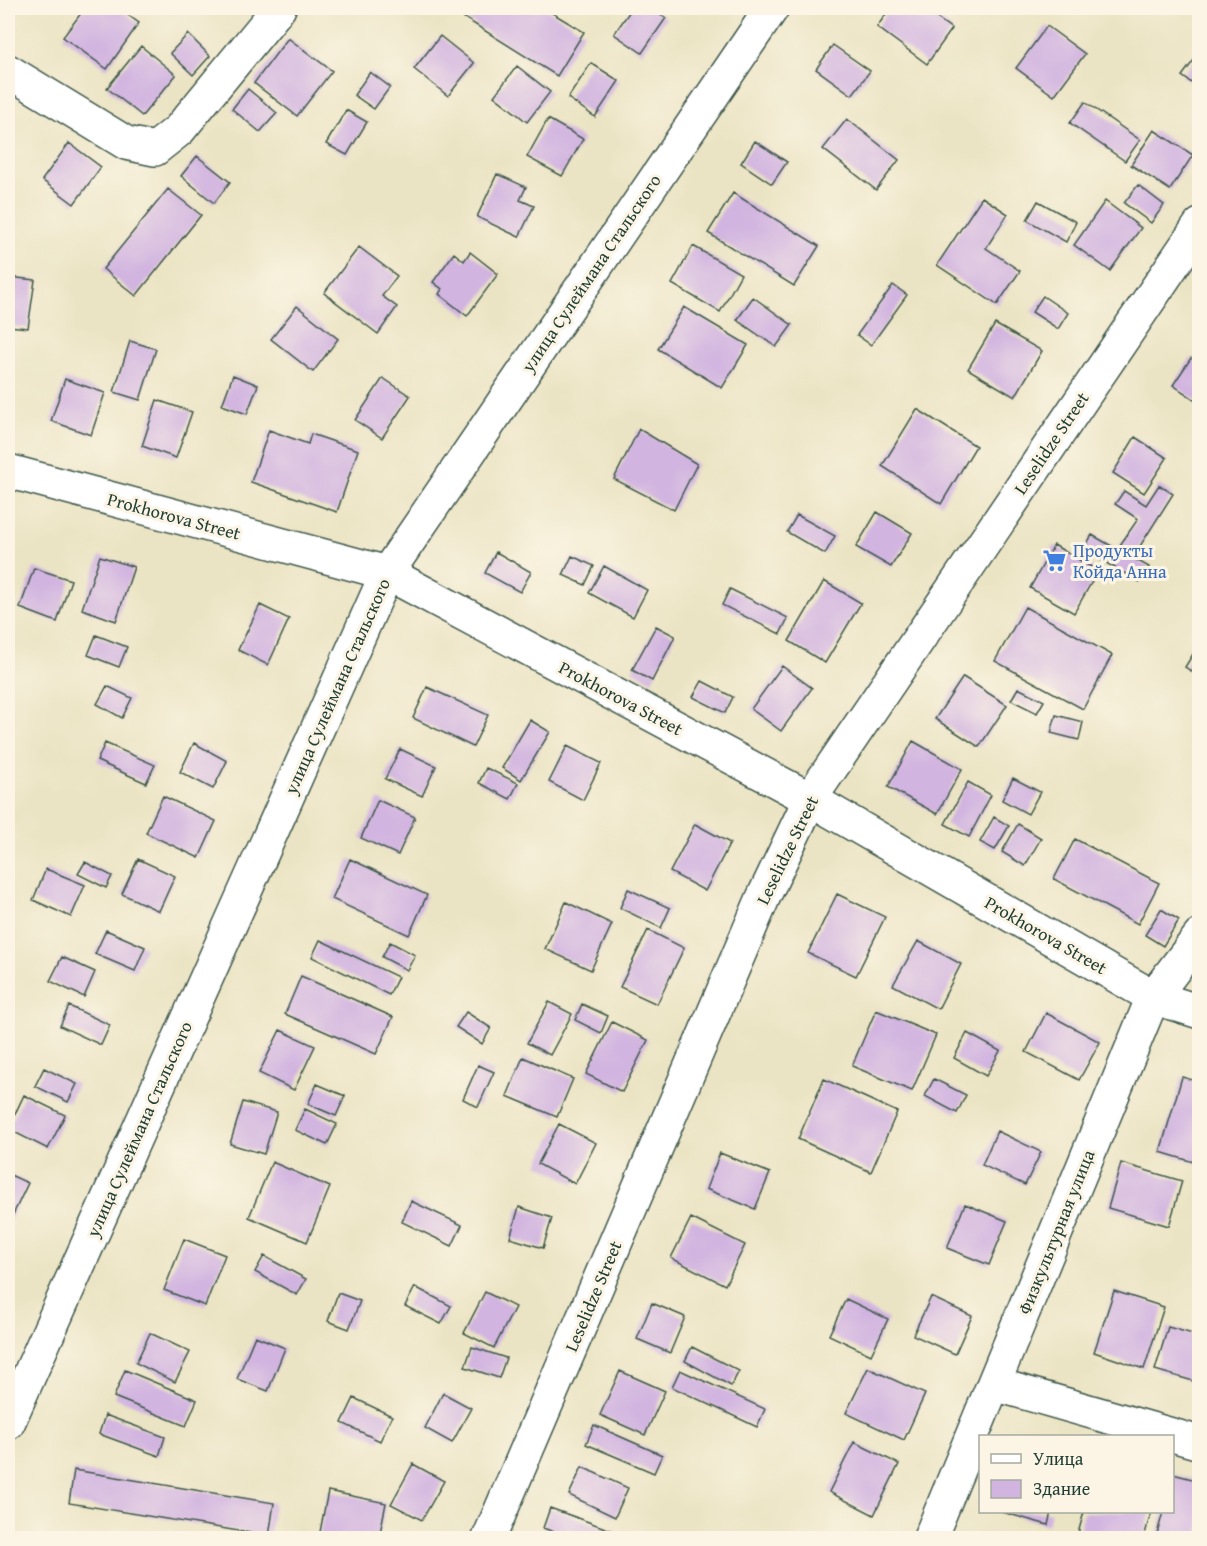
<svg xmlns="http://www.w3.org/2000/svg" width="1207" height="1546" font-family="'Gentium Book Plus',serif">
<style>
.building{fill:#d1b4e0}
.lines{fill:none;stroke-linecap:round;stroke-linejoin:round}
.minor-casing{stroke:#3e564a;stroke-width:36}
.minor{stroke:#fff;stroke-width:33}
.labels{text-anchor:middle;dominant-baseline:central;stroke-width:6;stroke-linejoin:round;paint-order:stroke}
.street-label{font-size:18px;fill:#1f3d34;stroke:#fcf5e5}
.shop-label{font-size:18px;fill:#366cbe;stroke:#fcf5e5;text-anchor:start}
</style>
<rect width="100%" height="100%" fill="#fcf5e5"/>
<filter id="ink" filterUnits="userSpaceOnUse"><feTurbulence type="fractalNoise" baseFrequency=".0167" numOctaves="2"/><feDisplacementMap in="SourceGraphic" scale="12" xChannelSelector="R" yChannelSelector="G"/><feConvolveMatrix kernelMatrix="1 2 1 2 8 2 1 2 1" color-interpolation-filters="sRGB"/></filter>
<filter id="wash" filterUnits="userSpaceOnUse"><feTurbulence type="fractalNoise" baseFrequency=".008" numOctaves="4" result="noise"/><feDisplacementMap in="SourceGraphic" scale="24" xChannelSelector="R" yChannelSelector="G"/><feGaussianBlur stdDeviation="1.35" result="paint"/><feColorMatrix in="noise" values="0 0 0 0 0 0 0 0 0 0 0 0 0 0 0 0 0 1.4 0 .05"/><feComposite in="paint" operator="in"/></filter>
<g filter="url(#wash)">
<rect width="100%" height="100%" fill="#ebe4c4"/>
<g id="blocks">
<path class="building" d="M85,8h33l21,15 -32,46 -44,-32z
M469,8h75l40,24 -27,44 -94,-59z
M632,8h19l15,10 -24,35 -28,-19z
M890,8h33l29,21 -25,35 -50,-37z
M1047,26l38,28 -31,42 -38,-28z
M188,34l22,22 -17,19 -23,-22z
M440,36l34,27 -26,33 -34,-27z
M288,38l44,33 -35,45 -43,-33z
M833,45l37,26 -18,24 -36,-26z
M141,46l35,29 -34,41 -35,-28z
M1200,52v37l-18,-13z
M591,63l28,18 -24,36 -27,-19z
M517,66l33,26 -23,30 -33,-26z
M370,72l20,15 -16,22 -20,-14z
M248,89l29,24 -17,19 -28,-23z
M1085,102l55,38 -15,21 -55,-38z
M346,110l21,12 -20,33 -21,-11z
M548,119l35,20 -21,37 -35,-19z
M847,119l52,41 -23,30 -53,-41z
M1154,130l39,25 -23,35 -39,-25z
M755,141l32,21 -15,22 -31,-21z
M69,143l32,24 -27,37 -32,-24z
M197,156l33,26 -16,21 -33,-27z
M497,174l29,13 -6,13 14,6 -15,31 -42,-20z
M1138,185l26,20 -13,18 -27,-20z
M168,189l33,26 -65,81 -33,-27z
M733,193l86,53 -25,40 -86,-53z
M982,197l26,17 -22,34 34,23 -23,34 -60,-40z
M1038,201l38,21 -10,20 -39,-22z
M1105,201l36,27 -31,43 -36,-26z
M693,246l48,28 -21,38 -48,-28z
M359,247l38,29 -15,20 15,11 -19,27 -54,-41z
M470,252l28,22 -31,42 -28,-22 3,-5 -9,-7 21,-29 10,8z
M8,277l27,3 -7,48 -20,-2z
M893,285l14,10 -36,50 -14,-10z
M1043,296l25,17 -10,16 -26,-17z
M753,297l39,28 -16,22 -39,-27z
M297,306l41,33 -25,33 -42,-33z
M684,307l64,38 -26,43 -64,-39z
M995,324l47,27 -27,46 -47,-28z
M130,341l26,8 -16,51 -26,-8z
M1191,358l9,6v39l-27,-18z
M233,375l25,10 -11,29 -25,-9z
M383,378l27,18 -28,42 -27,-18z
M65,379l40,14 -14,42 -40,-14z
M157,400l35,12 -16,46 -34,-12z
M917,409l59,37 -35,58 -59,-38z
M639,429l58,35 -23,46 -60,-31z
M269,430l39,14 3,-10 47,16 -21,62 -86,-30z
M1135,437l32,21 -23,35 -31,-20z
M1159,485l14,9 -38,60 -15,-9 18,-26 -23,-15 9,-13 22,14z
M877,512l35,21 -21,34 -35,-20z
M797,515l38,21 -10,18 -38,-22z
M1092,535l57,32 -9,15 -57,-32z
M1054,545l44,26 -24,42 -44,-25z
M496,552l35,20 -11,20 -35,-19z
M100,556l34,11 -18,54 -34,-12z
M572,556l22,10 -9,19 -22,-10z
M604,566l43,24 -14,27 -44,-24z
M34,568l37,12 -14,42 -37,-14z
M824,581l37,22 -36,60 -36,-22z
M730,589l58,29 -8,16 -58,-29z
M260,605l29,14 -21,46 -30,-15z
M1025,607l87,48 -29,54 -88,-48z
M656,626l19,10 -23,45 -20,-11z
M96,635l31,12 -8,20 -31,-12z
M1196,649l4,3v25l-15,-10z
M782,666l30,22 -31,43 -30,-22z
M963,677l44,28 -28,42 -44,-28z
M702,681l31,16 -8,16 -32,-16z
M107,686l25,12 -10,20 -25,-14z
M427,687l61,28 -15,32 -60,-29z
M1018,688l26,13 -7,12 -26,-13z
M1056,715l27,7 -4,18 -28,-7z
M530,720l20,12 -29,48 -19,-12z
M913,741l49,28 -25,45 -49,-27z
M105,743l50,22 -9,18 -49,-22z
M194,743l33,18 -14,28 -33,-17z
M567,746l34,17 -18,37 -34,-18z
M400,749l36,17 -14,30 -37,-17z
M486,768l32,15 -8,16 -31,-16z
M1013,778l27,14 -12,22 -26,-14z
M968,782l23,13 -22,42 -24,-13z
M163,796l53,25 -17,37 -53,-25z
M378,800l37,17 -17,38 -37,-17z
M994,817l15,9 -14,24 -15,-8z
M695,824l35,19 -25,48 -35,-19z
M1018,824l23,14 -16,28 -23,-14z
M1075,839l84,44 -21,41 -84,-45z
M138,859l37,17 -16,35 -37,-17z
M350,859l77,36 -18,40 -77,-36z
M85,862l27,14 -6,12 -28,-14z
M46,869l39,16 -14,32 -38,-17z
M628,889l42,19 -9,20 -41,-20z
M837,894l48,23 -29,59 -48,-23z
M566,902l46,22 -21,46 -46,-21z
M1161,909l18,11 -16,26 -18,-11z
M106,930l39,17 -10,24 -40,-17z
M648,930l36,18 -27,56 -37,-17z
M320,940l78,37 -9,18 -77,-38z
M918,941l43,23 -23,45 -45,-24z
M390,942l25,13 -8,15 -25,-13z
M62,957l33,15 -11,25 -34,-16z
M301,976l92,41 -17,37 -91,-40z
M549,1002l23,12 -22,41 -23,-12z
M582,1004l26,12 -7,17 -26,-13z
M69,1006l41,19 -9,20 -41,-19z
M876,1010l60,25 -24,56 -60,-25z
M466,1012l25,16 -9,16 -26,-17z
M1046,1013l54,29 -21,38 -53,-28z
M612,1022l36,18 -26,52 -36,-18z
M280,1030l35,16 -21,44 -35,-17z
M967,1033l33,18 -14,25 -32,-18z
M523,1057l50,22 -16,38 -50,-21z
M478,1065l16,7 -16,35 -15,-8z
M44,1068l33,16 -9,18 -33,-16z
M1182,1077l18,5v82l-40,-12z
M824,1079l73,33 -26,60 -73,-33z
M934,1079l32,16 -9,18 -32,-17z
M317,1084l28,12 -9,20 -28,-12z
M24,1095l41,20 -17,34 -40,-20z
M243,1102l34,10 -13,42 -34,-10z
M305,1109l32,15 -10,21 -32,-15z
M559,1124l37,19 -21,41 -37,-20z
M997,1131l44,21 -16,33 -43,-20z
M720,1153l50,20 -15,36 -49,-20z
M272,1162l58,25 -23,55 -58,-25z
M1121,1163l61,18 -13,45 -61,-18z
M8,1174l20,9 -18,38 -2,-1z
M411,1201l51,24 -10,21 -50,-24z
M965,1204l42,17 -18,44 -42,-17z
M519,1207l33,11 -9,30 -33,-10z
M691,1218l54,27 -20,40 -54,-27z
M184,1239l41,16 -20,51 -41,-16z
M264,1256l42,23 -9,16 -42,-23z
M415,1287l36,19 -10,18 -36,-18z
M1114,1291l50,16 -20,62 -50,-17z
M485,1292l30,15 -21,41 -30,-15z
M338,1293l22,8 -11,28 -21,-8z
M931,1297l41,19 -17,38 -42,-19z
M846,1299l42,20 -17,36 -42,-20z
M652,1303l33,14 -15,36 -33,-14z
M1168,1327l32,9v47l-45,-13z
M150,1333l40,19 -15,30 -39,-19z
M255,1336l30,12 -17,43 -31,-12z
M472,1347l34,11 -7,20 -34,-11z
M692,1347l47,24 -8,15 -46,-25z
M868,1368l57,26 -21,46 -58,-27z
M125,1370l72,30 -11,26 -72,-29z
M680,1370l85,39 -8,18 -85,-40z
M620,1371l45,20 -20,44 -45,-20z
M443,1393l28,15 -19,35 -27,-15z
M354,1398l38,18 -12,25 -38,-18z
M105,1415l60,22 -6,19 -60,-22z
M594,1425l68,30 -8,18 -68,-29z
M854,1442l45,22 -25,51 -45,-23z
M413,1464l31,17 -22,39 -31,-16z
M582,1467l46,21 -13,29 -46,-22z
M74,1470l200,33 -5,33 -200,-33z
M1173,1474l27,7v57h-26l-17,-4 6,-22h9z
M328,1491l58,12 -7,35h-52l-8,-1z
M550,1508l69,25 -2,5h-46l-28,-10z
M1002,1512h49l-3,13z
M1084,1512h67l-7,26h-61l-6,-1z"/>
</g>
</g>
<g filter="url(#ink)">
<use href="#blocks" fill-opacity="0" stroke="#3e564a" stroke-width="1.5"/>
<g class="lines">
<defs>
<path id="minor" d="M8,71l118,72 29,6 24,-19 100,-122
M8,471l379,102 423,226 343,198 47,15
M994,1384l206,59
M8,1423l379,-850 385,-565
M489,1538l274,-640 47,-99 390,-574
M930,1538l223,-541 47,-61"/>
</defs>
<use href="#minor" class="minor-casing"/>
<use href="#minor" class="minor"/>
</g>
</g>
<defs>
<symbol id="supermarket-bare" viewBox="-9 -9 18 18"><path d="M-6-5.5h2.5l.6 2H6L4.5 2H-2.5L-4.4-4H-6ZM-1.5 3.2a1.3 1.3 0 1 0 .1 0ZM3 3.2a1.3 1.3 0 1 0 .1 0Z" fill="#3f7fe0" stroke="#fcf5e5" stroke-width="2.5" paint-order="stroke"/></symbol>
</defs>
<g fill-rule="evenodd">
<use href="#supermarket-bare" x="1038" y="544" width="33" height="33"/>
</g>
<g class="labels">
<g class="street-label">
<text transform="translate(591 273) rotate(-56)">улица Сулеймана Стальского</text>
<text transform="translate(1051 443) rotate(-56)">Leselidze Street</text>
<text transform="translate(174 516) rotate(15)">Prokhorova Street</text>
<text transform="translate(337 686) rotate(-66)">улица Сулеймана Стальского</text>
<text transform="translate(621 698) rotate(28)">Prokhorova Street</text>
<text transform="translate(787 850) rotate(-64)">Leselidze Street</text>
<text transform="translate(1046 935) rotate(30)">Prokhorova Street</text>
<text transform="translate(139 1129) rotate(-66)">улица Сулеймана Стальского</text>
<text transform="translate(1056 1232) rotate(-68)">Физкультурная улица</text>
<text transform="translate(593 1296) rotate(-67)">Leselidze Street</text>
</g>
<g class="shop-label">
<text x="1073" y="550">Продукты<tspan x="1073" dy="21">Койда Анна</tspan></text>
</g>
</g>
<rect width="1207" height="1546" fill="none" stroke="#fcf5e5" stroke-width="30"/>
<rect x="979" y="1435" width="195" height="78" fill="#fcf5e5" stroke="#a4ab9e" stroke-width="1.5"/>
<rect x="991" y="1454" width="30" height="9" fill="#ffffff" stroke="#a4ab9e" stroke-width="1.5"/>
<text x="1033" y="1465" font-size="18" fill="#1f3d34">Улица</text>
<rect x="991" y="1480" width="30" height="18" fill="#d1b4e0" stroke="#a4ab9e" stroke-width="1.5"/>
<text x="1033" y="1495" font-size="18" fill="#1f3d34">Здание</text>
</svg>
